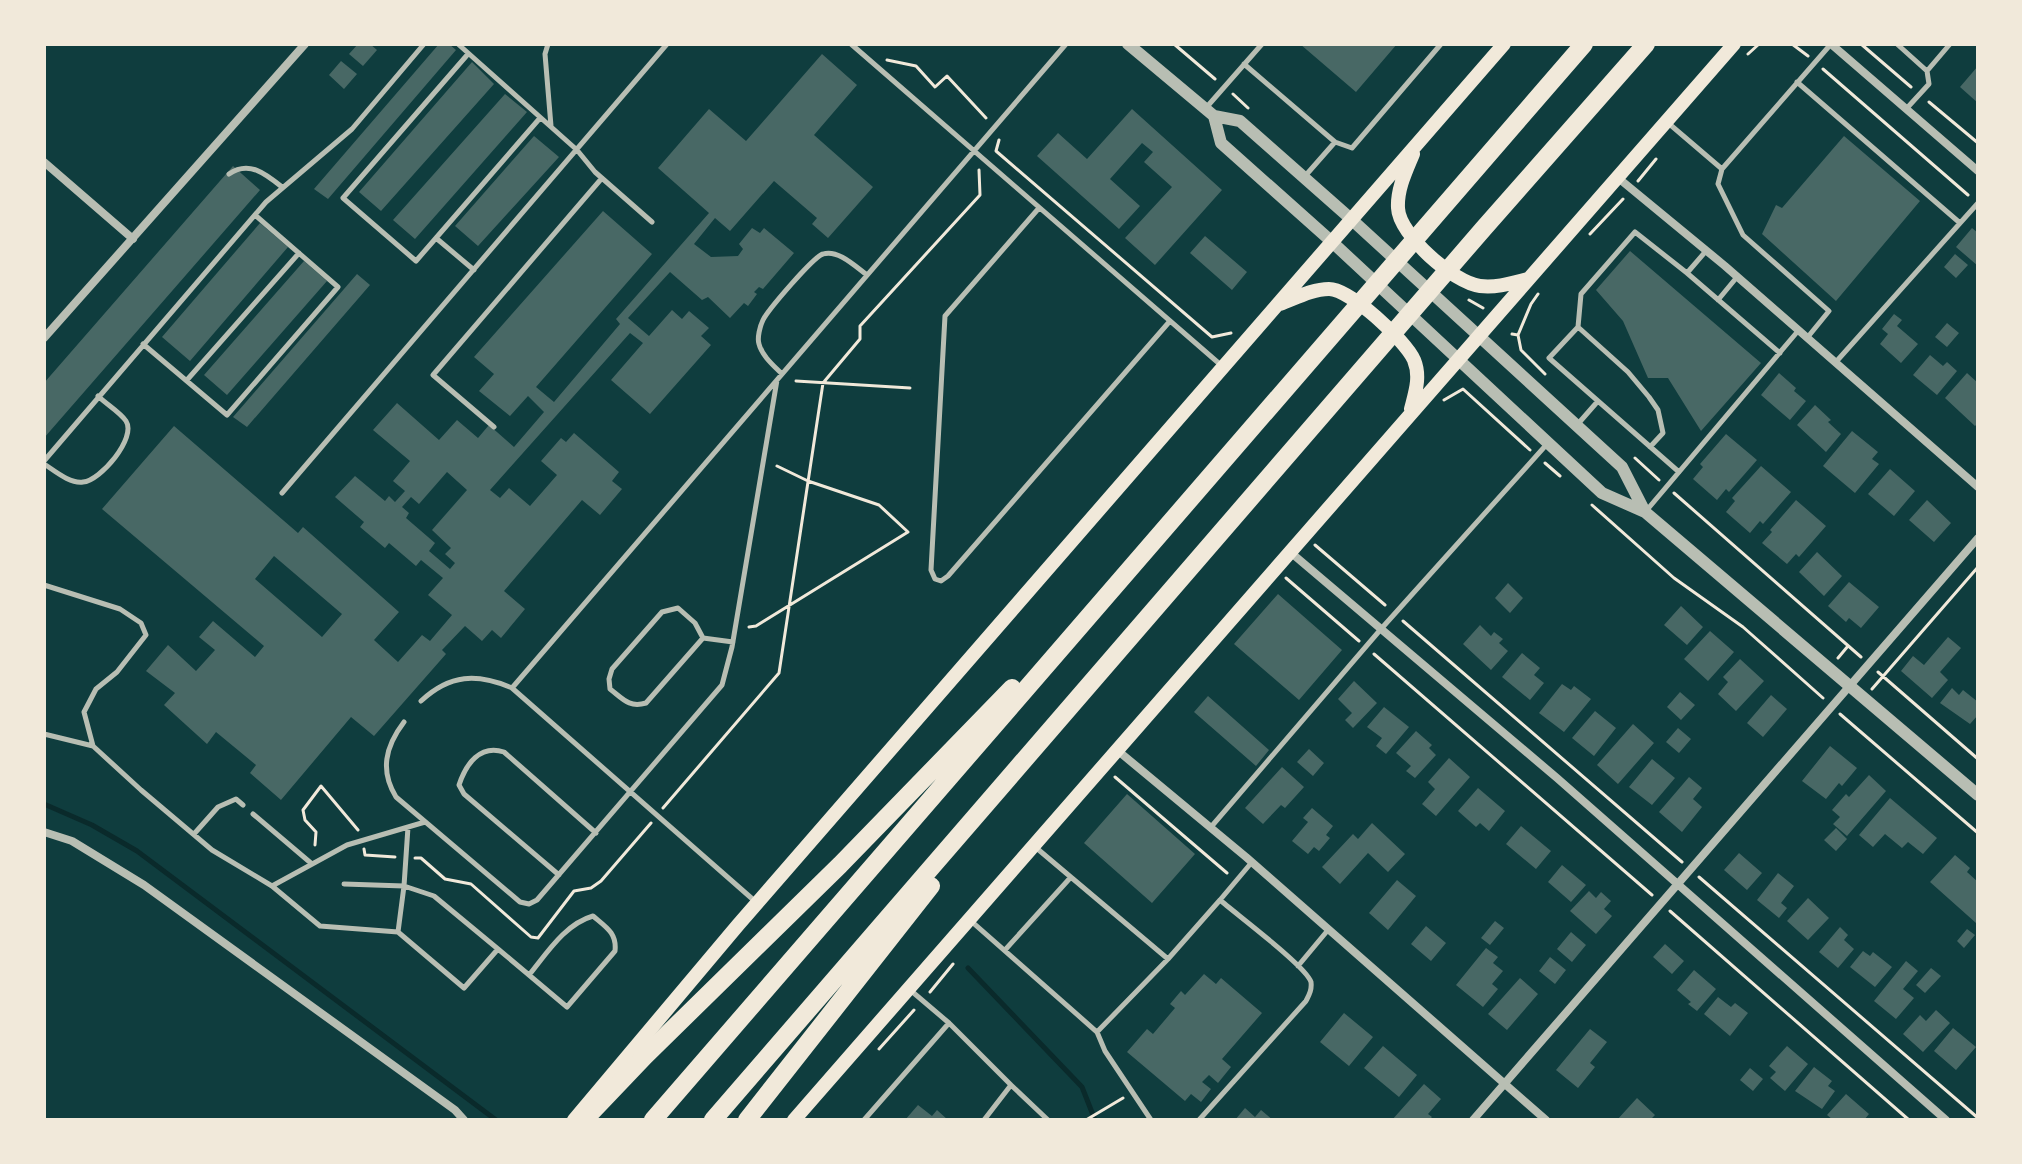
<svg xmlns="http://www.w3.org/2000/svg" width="2022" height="1164" font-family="'Crimson Pro',serif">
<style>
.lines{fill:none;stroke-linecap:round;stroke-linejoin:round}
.stream{stroke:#0a2a2b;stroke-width:5}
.building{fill:#486865;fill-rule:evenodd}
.path{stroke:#f1e9da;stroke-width:3}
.service{stroke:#b8beb3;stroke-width:5}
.minor{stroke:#b8beb3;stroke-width:8}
.tertiary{stroke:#b8beb3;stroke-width:12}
.secondary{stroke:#f1e9da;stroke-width:14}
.motorway{stroke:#f1e9da;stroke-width:18}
</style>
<rect width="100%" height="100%" fill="#0f3d3e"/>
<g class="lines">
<path class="stream" d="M44,804l48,21 45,26 359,269
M968,968l114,119 13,33"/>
</g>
<path class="building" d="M358,44h12l7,6 -14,16 -14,-12z
M439,44h10l7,6 -128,149 -14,-10z
M1300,44h97l-41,48z
M822,54l35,31 -43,50 59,52 -45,51 -16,-14 5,-6 -43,-37 -44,50 -15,-13 -21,26 17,13 27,-1 5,-7 -4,-5 13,-16 8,5 4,-5 30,25 -31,36 -4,-2 -5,5 3,2 -9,12 -4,-3 -14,15 -22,-21 -6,3 -32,-28 -42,46 21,18 23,-26 10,9 7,-8 20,17 -8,8 10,9 -61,69 -39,-34 32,-37 -13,-10 -140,157 10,8 9,-10 21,18 27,-31 -16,-14 20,-23 5,4 8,-9 45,39 -7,9 10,8 -22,26 -18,-15 -78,91 21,18 -24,29 -9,-8 -10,11 -17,-15 -23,24 4,4 -72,82 -23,-19 -70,83 -31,-27 6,-8 -40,-33 -9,12 -43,-39 11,-12 -29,-22 22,-26 28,26 19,-21 -16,-13 14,-16 42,36 9,-11 -162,-137 72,-83 124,107 5,-6 96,85 -25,28 24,22 24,-27 8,6 22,-26 -24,-20 15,-17 -22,-18 -5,6 -27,-23 -4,5 -25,-21 4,-5 -29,-25 20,-21 30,25 4,-5 6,6 10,-11 -12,-10 17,-20 -37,-31 24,-27 42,37 18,-20 21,18 11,-13 25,22 30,-35 -16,-16 -18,20 -31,-25 15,-17 -20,-17 129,-146 49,43 -116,133 18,15 66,-78 -4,-5 93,-106 -51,-45 51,-59 37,32zM447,472l20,18 -35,40 19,18 -6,6 10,9 -5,6 -21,-18 6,-8 -29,-25 3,-5 -7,-6 9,-10 8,7zM274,556l68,58 -20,23 -67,-58z
M341,61l16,13 -13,15 -15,-14z
M472,62l22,22 -113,127 -22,-19z
M1978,66v37l-18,-16z
M505,94l22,18 -112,127 -22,-19z
M1132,109l90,81 -67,75 -30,-27 47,-51 -28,-25 9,-10 -11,-9 -32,36 30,27 -21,23 -82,-73 21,-23 29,26z
M534,136l25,21 -81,89 -23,-20z
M1844,136l76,65 -84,100 -74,-67 14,-29 6,3z
M233,166l27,24 -216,248v-55z
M260,223l28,24 -98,114 -28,-24z
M1972,228l6,5v33l-22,-19z
M1205,236l42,36 -15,18 -42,-37z
M1630,251l131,112 -60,68 -33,-53h-20l-25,-57 -27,-31z
M1955,254l13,11 -12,13 -12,-11z
M304,261l23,20 -100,114 -23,-20z
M357,274l13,11 -123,142 -14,-10z
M1894,314l8,6 -5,6 21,18 -17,19 -21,-19 8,-10 -6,-5z
M1947,323l12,10 -12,14 -12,-10z
M1930,355l13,11 4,-4 10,9 -20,24 -24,-20z
M1779,373l17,15 -2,3 12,10 -16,19 -29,-25z
M1967,373l11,10v40l-3,3 -30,-28z
M1815,405l16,15 -3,2 13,12 -15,18 -29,-27z
M1852,431l26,21 -6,7 7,5 -24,29 -32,-27z
M1726,434l31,26 -28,32 -3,-3 -9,11 -24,-21 10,-12 -3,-3z
M1761,466l30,26 -28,32 -3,-3 -10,12 -24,-21 9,-11 -3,-3z
M1890,469l25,22 -21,25 -26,-22z
M1796,500l30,26 -27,31 -3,-3 -9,10 -25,-21 10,-11 -2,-2z
M1927,500l24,23 -17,19 -25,-22z
M1817,552l25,24 -18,20 -25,-24z
M1849,582l30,25 -18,21 -12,-10 -3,4 -18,-16z
M1508,583l15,15 -13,15 -15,-15z
M1278,594l64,56 -43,50 -65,-56z
M1681,606l22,21 -16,18 -23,-20z
M1480,625l11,11 3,-4 9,7 -4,4 9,8 -17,19 -28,-26z
M1710,631l24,21 -26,29 -24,-22z
M1948,637l13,11 -21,24 8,8 -16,18 -31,-27 12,-15 11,9z
M1522,653l18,15 -6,7 10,8 -14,17 -28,-23z
M1740,659l24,22 -28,30 -18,-17 10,-12 -5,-5z
M1354,681l23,22 -24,25 -8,-8 7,-7 -14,-14z
M1562,684l9,6 3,-4 17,13 -27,33 -25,-19z
M1952,688l7,7 4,-5 15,12v13l-8,9 -30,-21z
M1680,692l15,13 -14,15 -14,-13z
M1771,695l16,14 -24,28 -16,-14z
M1208,696l61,54 -13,16 -62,-54z
M1384,707l25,20 -23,27 -10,-8 6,-8 -15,-11z
M1595,711l21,17 -22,28 -22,-18z
M1633,724l21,19 -36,41 -21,-19z
M1678,728l13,11 -12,14 -13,-11z
M1416,731l16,14 -3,3 7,7 -21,23 -9,-7 5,-5 -15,-13z
M1830,746l27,22 -15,18 -3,-3 -13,16 -24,-18z
M1309,749l15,14 -11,13 -16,-14z
M1449,758l21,19 -34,39 -14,-12 13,-15 -7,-7z
M1652,759l23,19 -23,27 -23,-18z
M1282,767l22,20 -19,21 -4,-3 -18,19 -18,-16z
M1869,775l17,16 -39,45 -14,-12 7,-7 -8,-7 14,-16 3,3z
M1689,777l13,11 -9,11 9,8 -20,25 -23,-20z
M1478,788l27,23 -16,20 -9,-8 -4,4 -18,-16z
M1127,794l68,60 -43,49 -68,-60z
M1890,798l47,40 -14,16 -15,-12 -6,6 -17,-14 -12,13 -14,-12z
M1312,808l21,18 -7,9 4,3 -11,13 -5,-4 -6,7 -16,-13 16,-19 -5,-4z
M1372,823l33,31 -17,18 -20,-19 -28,31 -18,-17 31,-33 5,5z
M1521,826l30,25 -15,18 -30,-25z
M1836,828l11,11 -11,12 -12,-11z
M1739,853l23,20 -15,17 -23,-20z
M1955,855l15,13 -3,4 11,10 -2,41 -46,-41z
M1562,865l24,20 -15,17 -23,-20z
M1778,873l16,13 -13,17 6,5 -8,10 -22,-18z
M1397,880l19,16 -28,34 -19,-17z
M1589,891l7,7 5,-6 10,9 -7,8 8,7 -16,18 -26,-23z
M1808,898l21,20 -21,22 -21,-19z
M1495,921l9,7 -14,17 -9,-7z
M1426,926l20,17 -15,18 -20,-17z
M1840,927l8,8 -4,5 10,9 -16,19 -19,-16z
M1967,929l8,6 -11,13 -7,-7z
M1571,932l15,13 -14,17 -15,-13z
M1665,944l19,17 -12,13 -19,-17z
M1486,948l12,9 -5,6 10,8 -11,13 6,5 -15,18 -27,-22z
M1863,951l7,5 3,-4 19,15 -17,20 -25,-20z
M1550,957l16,13 -11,14 -16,-13z
M1906,961l12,10 -15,18 11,9 -18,21 -22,-18z
M1931,968l10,8 -16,17 -9,-8z
M1694,970l22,19 -19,22 -9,-7 3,-2 -14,-12z
M1204,974l12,10 5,-6 41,35 -40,46 9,8 -13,16 -9,-8 -7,7 9,7 -10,13 -10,-8 -6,7 -58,-49 20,-23 6,5 22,-26 -5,-4 11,-13 4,4z
M1520,978l18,16 -31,36 -19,-16z
M1718,997l13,10 4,-4 13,10 -18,23 -26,-22z
M1936,1010l14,13 -27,29 -20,-18 17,-19 6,6z
M1344,1013l29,24 -24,29 -29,-24z
M1953,1028l23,19 -20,23 -22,-19z
M1590,1029l17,13 -17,21 5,4 -17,21 -22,-18z
M1383,1046l34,29 -18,22 -35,-29z
M1787,1046l21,18 -23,27 -15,-13 6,-6 -7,-6z
M1814,1067l18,14 -4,5 7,5 -13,18 -27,-18z
M1750,1068l13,11 -10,12 -13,-11z
M1424,1084l17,15 -13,15 4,3 -3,3h-37z
M1846,1094l23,20 -5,6h-31l-6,-5z
M1637,1098l18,17 -5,5h-33z
M918,1105l14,11 5,-6 11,10h-43z
M1245,1108l10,9 6,-7 12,10h-38z"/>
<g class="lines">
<path class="path" d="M1174,44l41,35
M1792,44l16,12
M1861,44l50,43
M1748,54l11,-10
M887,60l29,6 19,21 12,-11 39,42
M1823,69l145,126
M1233,94l15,14
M1929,102l49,41
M999,140l-3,11 216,186 19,-4
M1638,181l18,-22
M1590,234l33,-35
M1469,300l14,8
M1512,334l6,1 13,-31 7,-10
M1518,335l3,15 24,24
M796,381l114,7
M1444,400l19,-11 67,61
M1635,458l24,22
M1545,463l15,13
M1674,493l187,164
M1592,505l82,73 69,49 80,71
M1315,545l70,60
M1286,578l73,63
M1403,621l279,241
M749,627l7,-1 152,-94 -29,-27 -71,-24 -31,-15
M1374,654l278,241
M1838,658l10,-12
M1878,672l100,87
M1872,689l106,-122
M1840,714l138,119
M1115,777l112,96
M663,808l116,-135 44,-290 37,-44v-13l120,-131 -1,-25
M315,845l1,-13 -11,-12 -2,-10 18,-24 37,44
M364,849l1,6 30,2
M415,858h6l24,21 26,5 60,53 7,1 36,-47 17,-3 10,-7 50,-58
M1699,877l279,241
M1670,911l239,209
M930,992l23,-28
M879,1049l35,-39
M1086,1120l37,-22"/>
<path class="service" d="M458,44l119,106 18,22 57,50
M548,44l-3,10 6,72
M851,44l371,322
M1897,44l30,27 2,13 -22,24
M468,54l-125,144 73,63 20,-23 38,32
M1244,64l91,78
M1927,71l23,-27
M1797,82l163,141
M1205,109l57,-65
M1667,122l55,47 109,-125
M1722,169l-4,15 25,51 86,76 -22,27
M229,174c20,-14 37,0 53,13
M1306,175l29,-33 17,6 89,-104
M1039,208l-94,108 -14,254 4,9 6,2 7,-5 222,-255
M436,238l104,-120
M1687,273l93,80
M1718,300l19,-23
M1578,327l3,-33 54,-62 52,41 19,-22
M143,344l84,71 111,-128 -83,-72
M1835,363l143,-160
M782,374c-8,-8 -20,-18 -23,-30 -2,-6 1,-18 4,-24 5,-10 50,-63 60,-66 15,-5 33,13 44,21
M187,380l112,-127
M1598,401l-49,-43 29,-31 50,45 21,25 9,13 5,23 -13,14
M1577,425l21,-24 81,71
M494,427l-61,-52 169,-197
M44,461l222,-259 86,-73 72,-85
M44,464c11,7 26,20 39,18 17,-1 54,-44 43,-61 -6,-9 -20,-17 -28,-25
M282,493l385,-449
M1646,511l152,-180
M44,585l76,24 21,14 5,12 -29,37 -21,17 -12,23 9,34 48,44 71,60 60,36 75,-41 78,-23
M703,638l-57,65c-17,5 -23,-4 -36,-14l-1,-10 3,-10 50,-57 16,-4 17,15 8,15 30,4
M512,688l554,-644
M421,701c29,-27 56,-28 91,-13l245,215
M404,722c-19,25 -24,49 -8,75l124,105 9,2 8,-4 185,-215 10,-38 45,-267
M44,734l49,12
M253,814l59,50
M1211,827l170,-198 166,-185
M194,834l24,-27 18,-8 7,6
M1034,846l134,113 52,-59
M559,875l-95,-81 -5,-9c7,-21 21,-41 45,-33l92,81
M344,884l60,2 -6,46 66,56 34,-39 -64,-53 -30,-10 4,-59
M272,886l48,40 78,6
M970,920l127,112 8,19 46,69
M498,949l31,26c18,-22 36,-51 64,-59 13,11 24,17 22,35l-48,56 -38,-32
M1005,950l66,-73
M1298,966l30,-36
M949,1023l62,62 -27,35
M1097,1032l71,-73
M1011,1085l37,35
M864,1120l85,-97 -40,-34
M1199,1120l107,-119c3,-6 6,-11 5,-19 -4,-15 -75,-68 -91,-82l32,-38"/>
<path class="minor" d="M1831,44l147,127
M44,162l89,77
M1617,177l108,89 253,221
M44,338l261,-294
M1289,551l268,227 389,342
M1117,750l129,107 300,263
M44,832l28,9 72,44 311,225 9,10
M1473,1120l505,-582"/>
<path class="tertiary" d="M1128,44l86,72 26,5 111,98 271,248 23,45
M1214,116l7,27 110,98 271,252 43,19 333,283"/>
<path class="secondary" d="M1413,154c-7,17 -16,35 -15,54 1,27 56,75 82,78 17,2 32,-3 48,-7
M1280,304c16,-6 32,-15 49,-15 21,0 76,51 85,71 7,17 1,33 -3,49
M574,1120l164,-195 766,-881
M794,1120l940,-1076"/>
<path class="motorway" d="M584,1120l61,-64 195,-191 172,-177
M653,1120l931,-1076
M713,1120l771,-892 162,-184
M747,1120l184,-234"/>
</g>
<rect width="2022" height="1164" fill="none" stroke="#f1e9da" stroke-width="92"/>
</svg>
